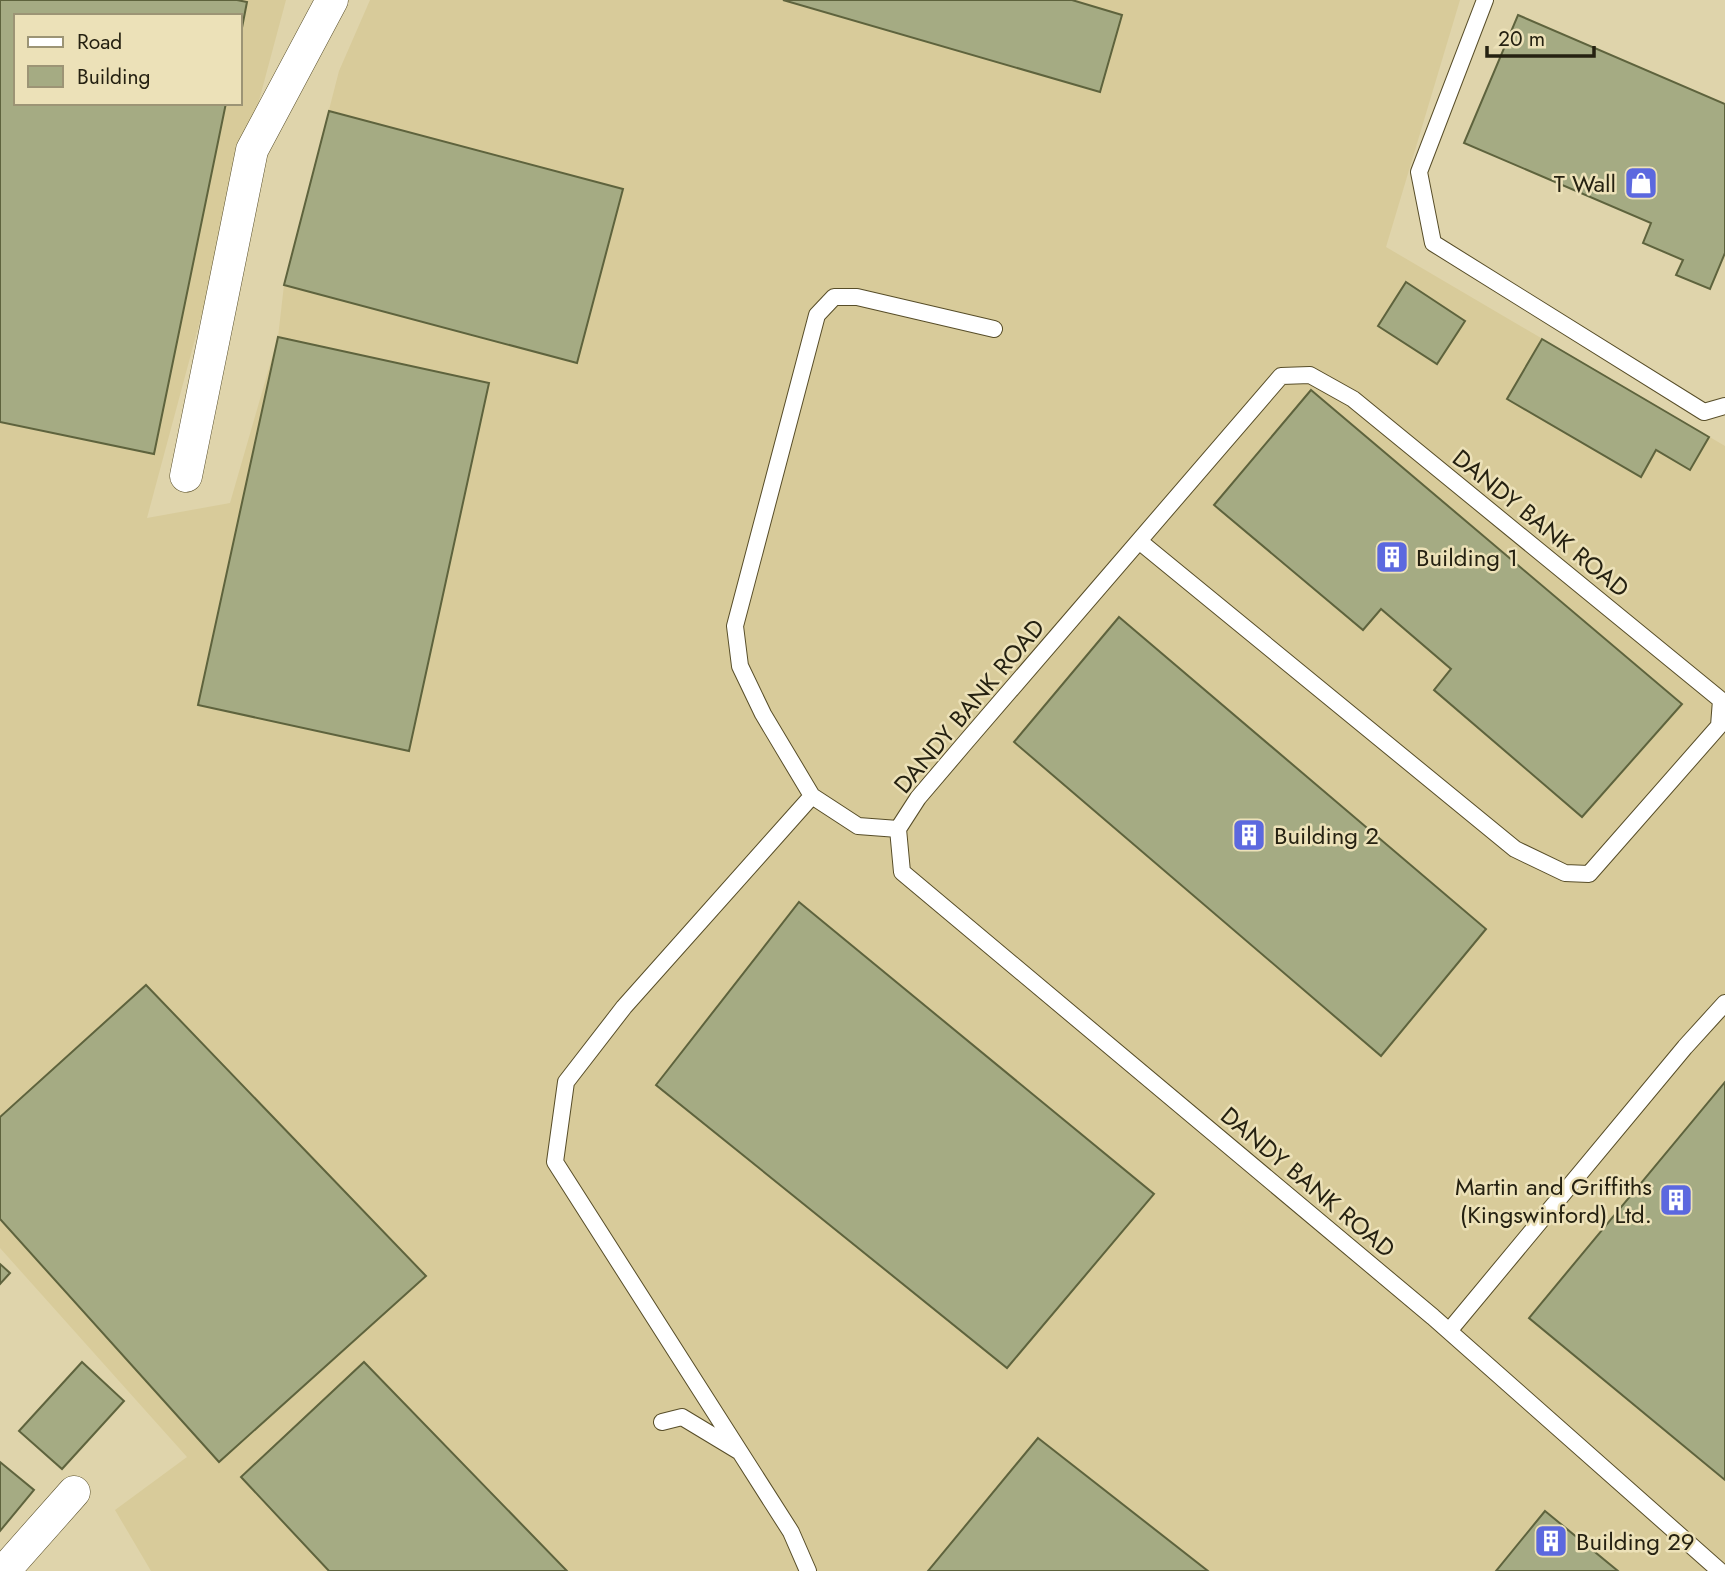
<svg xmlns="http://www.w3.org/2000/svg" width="1725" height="1571" font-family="Jost,sans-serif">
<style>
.built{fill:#d8cb9a;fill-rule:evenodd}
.building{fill:#a5ab83;stroke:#5e633d;stroke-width:2}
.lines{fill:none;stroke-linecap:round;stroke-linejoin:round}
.service-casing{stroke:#574d28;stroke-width:18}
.minor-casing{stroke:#574d28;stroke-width:33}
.service{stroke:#fff;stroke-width:16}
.minor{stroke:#fff;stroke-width:32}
.labels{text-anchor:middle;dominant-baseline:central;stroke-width:5;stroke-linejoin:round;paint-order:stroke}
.poi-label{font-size:24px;fill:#252111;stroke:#ece1b8;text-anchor:start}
.street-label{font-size:24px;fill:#252111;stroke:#ece1b8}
</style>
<rect width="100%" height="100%" fill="#dfd4ab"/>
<path class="built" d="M0,0h286l-139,518 83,-15 48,-166 6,-52 55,-214 31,-71h1090l-74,247 339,199v1125h-1574l-36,-61 72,-53 -187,-209zM16,16h224v87h-224z"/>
<path class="building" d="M0,0h237l10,2 -7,36v-22h-224v87h210l-72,351 -154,-32z
M783,0h289l50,15 -22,77z
M1518,15l207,89v149l-15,36 -34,-14 7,-15 -40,-17 8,-20 -187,-80z
M329,111l294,78 -46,174 -293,-78z
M1406,282l59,39 -28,43 -59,-38z
M278,337l211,46 -80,368 -211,-46z
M1542,339l167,98 -19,33 -34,-20 -15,27 -134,-78z
M1311,390l371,314 -100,113 -148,-127 17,-21 -70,-60 -18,21 -149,-125z
M1119,617l367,312 -105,127 -367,-314z
M799,902l355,292 -147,174 -351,-283z
M146,985l280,291 -207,186 -219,-243v-102z
M1725,1082v398l-196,-162z
M0,1264l10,9 -10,11z
M82,1362l42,39 -62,68 -43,-38z
M364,1362l203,209h-238l-88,-94z
M1038,1438l170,133h-280z
M0,1462l34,28 -34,41z
M1545,1511l73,60h-122z"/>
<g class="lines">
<defs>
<path id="service" d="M1485,0l-66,172 14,71 271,169 21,-6
M1139,541l376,308 50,24 24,1 130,-148 2,-26 -368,-301 -43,-24 -29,1 -317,368 -46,54 -20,31 4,43 531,445 287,254
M812,796l-49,-82 -23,-48 -5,-40 82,-311 17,-18h23l137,32
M1449,1331l236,-284 40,-44
M662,1422l20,-5 58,35 51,80 17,39
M740,1452l-185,-290 11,-80 58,-75 188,-211 46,30 40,3"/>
<path id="minor" d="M186,476l66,-326 80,-150
M4,1571l70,-79"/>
</defs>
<use href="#service" class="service-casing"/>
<use href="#minor" class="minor-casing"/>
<use href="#service" class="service"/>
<use href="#minor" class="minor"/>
</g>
<defs>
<symbol id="shop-square" viewBox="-11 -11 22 22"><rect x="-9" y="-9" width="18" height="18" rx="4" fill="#5c68df" stroke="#ece1b8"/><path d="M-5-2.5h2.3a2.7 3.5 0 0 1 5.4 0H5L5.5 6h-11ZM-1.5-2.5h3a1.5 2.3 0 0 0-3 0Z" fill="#fff"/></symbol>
<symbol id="building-square" viewBox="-11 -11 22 22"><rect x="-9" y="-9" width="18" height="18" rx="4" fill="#5c68df" stroke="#ece1b8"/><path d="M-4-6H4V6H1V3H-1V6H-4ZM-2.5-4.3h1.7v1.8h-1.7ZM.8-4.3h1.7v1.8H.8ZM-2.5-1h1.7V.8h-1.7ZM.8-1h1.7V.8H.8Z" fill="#fff"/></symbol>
</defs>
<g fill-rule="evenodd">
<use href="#shop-square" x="1622" y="164" width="38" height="38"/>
<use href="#building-square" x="1373" y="538" width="38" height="38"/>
<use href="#building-square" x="1230" y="816" width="38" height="38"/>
<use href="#building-square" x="1657" y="1181" width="38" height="38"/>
<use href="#building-square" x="1532" y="1522" width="38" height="38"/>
</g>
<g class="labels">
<g class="poi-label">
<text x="1616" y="183" text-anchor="end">T Wall</text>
<text x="1416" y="557">Building 1</text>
<text x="1274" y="835">Building 2</text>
<text x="1652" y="1186" text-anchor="end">Martin and Griffiths<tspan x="1652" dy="28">(Kingswinford) Ltd.</tspan></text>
<text x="1576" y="1541">Building 29</text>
</g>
<g class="street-label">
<text transform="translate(1541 523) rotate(39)">DANDY BANK ROAD</text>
<text transform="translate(969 706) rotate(-50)">DANDY BANK ROAD</text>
<text transform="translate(1308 1182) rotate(40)">DANDY BANK ROAD</text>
</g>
</g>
<rect x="14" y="14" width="228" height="91" fill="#ece1b8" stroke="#9c9475" stroke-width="2"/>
<rect x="28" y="37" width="35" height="10" fill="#ffffff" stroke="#9c9475" stroke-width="2"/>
<text x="77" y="49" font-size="21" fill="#252111">Road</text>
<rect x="28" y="66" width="35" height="21" fill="#a5ab83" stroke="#9c9475" stroke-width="2"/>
<text x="77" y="84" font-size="21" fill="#252111">Building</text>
<path d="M1487 46v10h107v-10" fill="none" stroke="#252111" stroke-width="3.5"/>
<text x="1498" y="46" font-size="21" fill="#252111" stroke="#ece1b8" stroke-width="5" paint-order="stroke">20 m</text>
</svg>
